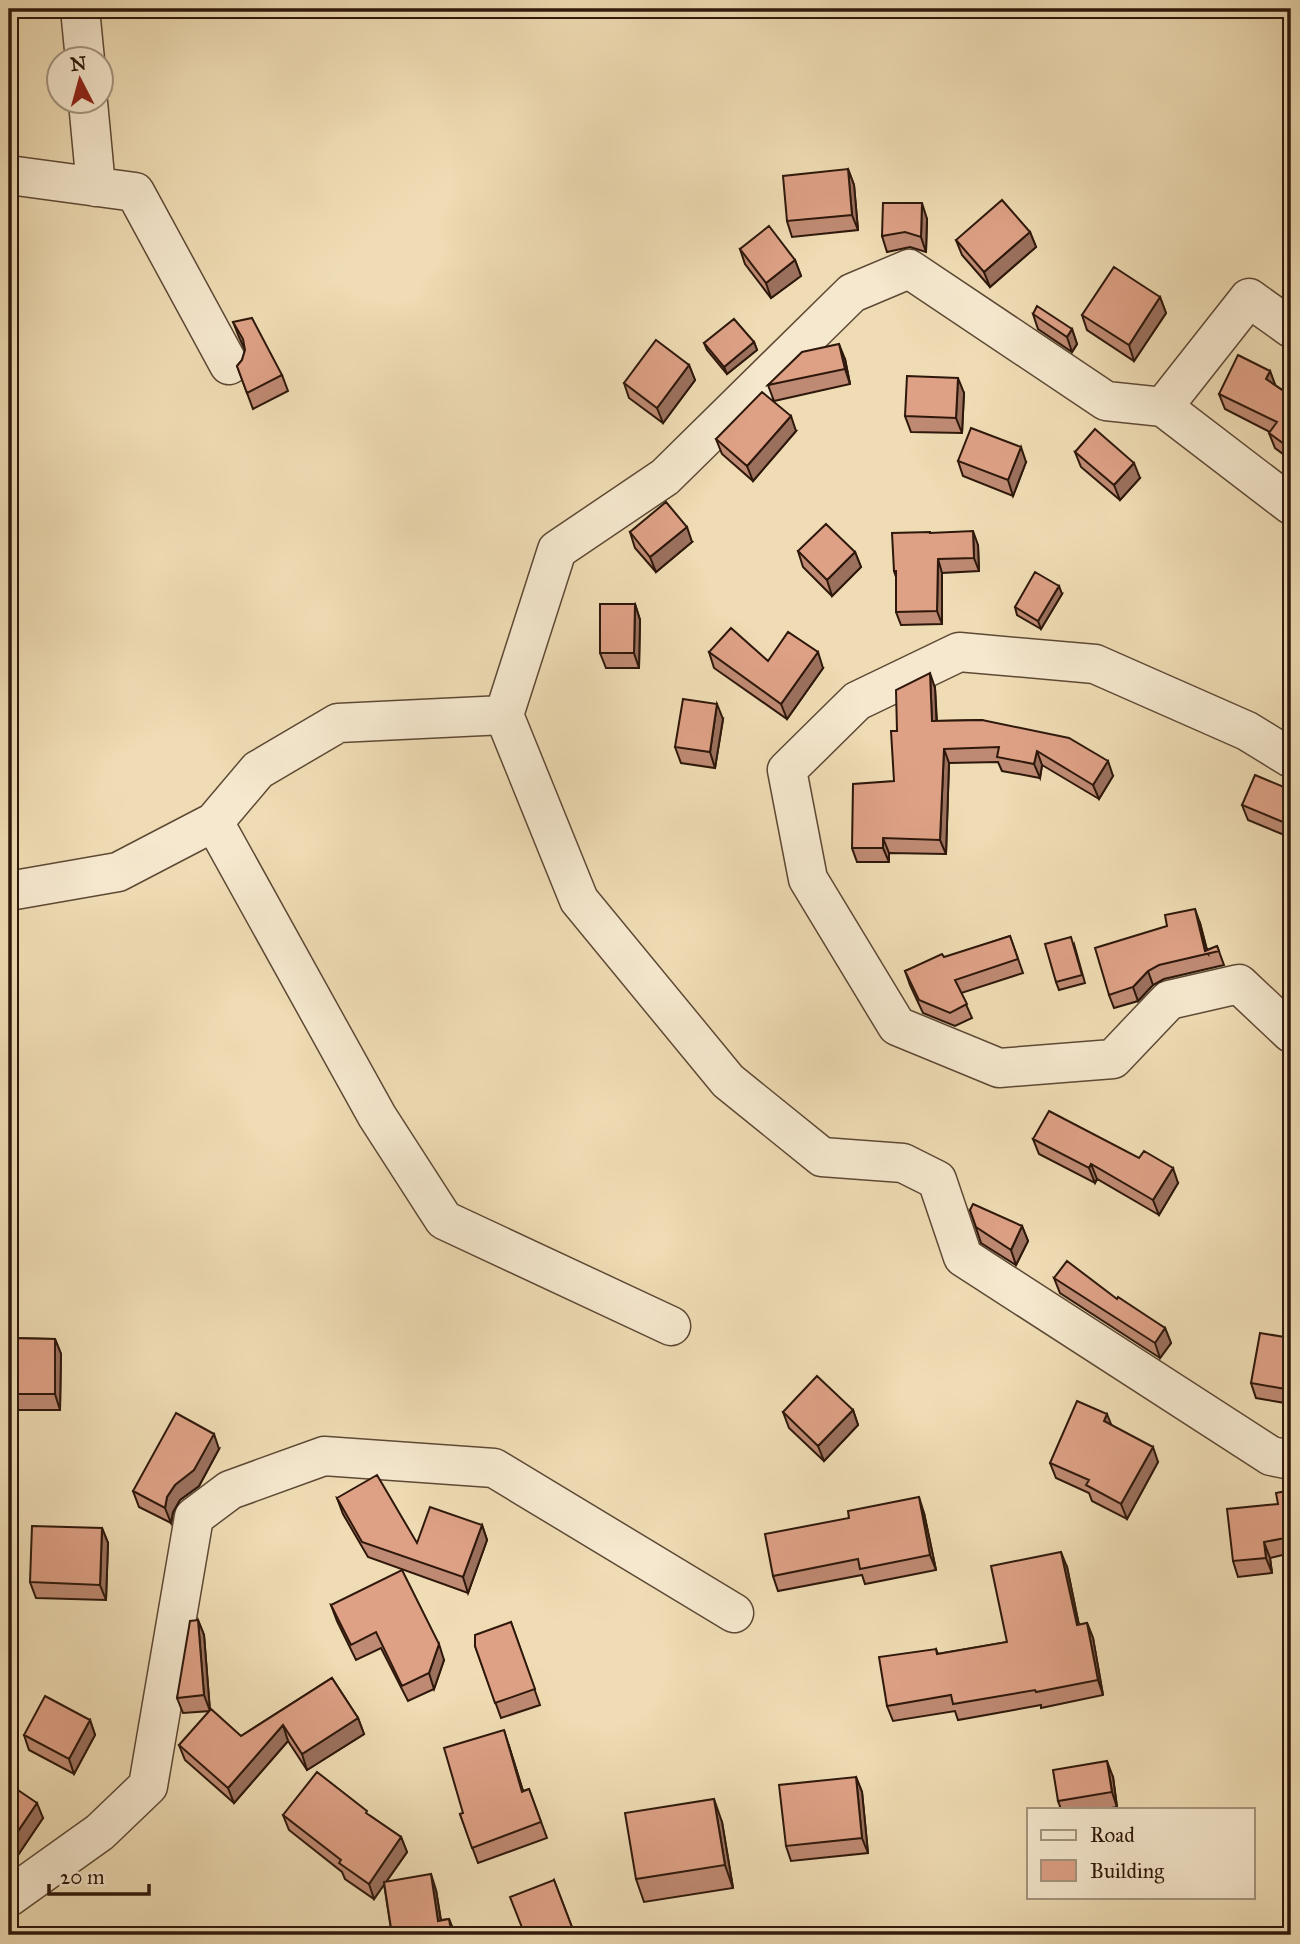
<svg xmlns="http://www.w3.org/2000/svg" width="1300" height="1944" font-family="'IM FELL Great Primer',serif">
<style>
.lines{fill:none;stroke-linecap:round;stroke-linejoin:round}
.minor-casing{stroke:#5e4935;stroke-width:41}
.minor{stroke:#f5e8ce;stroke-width:38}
.wall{fill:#bf8a73;stroke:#2e180b;stroke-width:2}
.shaded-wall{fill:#9b715e;stroke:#2e180b;stroke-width:2}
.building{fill:#dea186;stroke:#2e180b;stroke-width:2}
</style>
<rect width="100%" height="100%" fill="#efdcb4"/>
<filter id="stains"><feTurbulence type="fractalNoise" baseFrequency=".00286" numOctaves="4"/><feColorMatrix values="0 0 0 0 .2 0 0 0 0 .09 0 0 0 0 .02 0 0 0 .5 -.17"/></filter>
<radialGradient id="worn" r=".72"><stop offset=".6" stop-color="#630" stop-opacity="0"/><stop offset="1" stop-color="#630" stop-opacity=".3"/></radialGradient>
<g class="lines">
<defs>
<path id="minor" d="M80,9l5,51
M88,102l8,85
M9,175l126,17 94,173
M1163,407l128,98
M504,715l53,-165 108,-73 187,-184 57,-24 197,132 57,6 86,-109 42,30
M1291,758l-44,-27 -152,-67 -136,-12 -102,49 -70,69 21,109 89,147 102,42 114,-9 56,-59 70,-16 52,49
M214,822l163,294 67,104 227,106
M9,891l109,-19 96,-50 44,-52 80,-47 166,-8 75,185 149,181 94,76 81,6 34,17 26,77 308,199 20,4
M9,1897l91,-65 48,-46 46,-269 36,-27 94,-34 170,12 240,145"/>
</defs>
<use href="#minor" class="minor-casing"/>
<use href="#minor" class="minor"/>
</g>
<path class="wall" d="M848,169l6,16 4,45 -66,7 -5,-16z
M927,219l-1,33 -16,-5 -23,5 -5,-16z
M1030,232l6,15 -46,40 -28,-32 -6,-15z
M740,249l55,11 6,16 -30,22 -26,-34z
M1160,297l6,16 -32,48 -47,-31 -5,-15z
M1033,314l39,15 5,15 -5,8 -34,-23z
M233,322l49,53 6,16 -35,18 -16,-43 5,-6 3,-10 -6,-13z
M754,342l3,8 -30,24 -20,-24 -3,-7z
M845,359l5,25 -76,17 -6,-16z
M689,365l6,15 -32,43 -34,-25 -5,-15z
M1270,371l5,14 16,11v64l-16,-12 -6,-15 1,-1 -45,-23 -6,-15z
M964,393l-2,40 -51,-1 -6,-16z
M796,431l-43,50 -31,-27 -6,-15z
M1075,452l65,26 -20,22 -39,-33z
M958,461l68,1 -13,34 -50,-20z
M630,532l62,10 -36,30 -21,-24z
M931,533l47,12 1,26 -37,2v51l-41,1 -5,-13v-35l-2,-6z
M798,551l57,1 6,15 -29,29 -29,-29z
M1062,594l-21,35 -24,-14 -2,-8z
M635,604l5,16 -1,48h-33l-6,-15z
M709,652l59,9 55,7 -36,51 -73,-51z
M935,688l2,33 45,-1 131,56 -14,23 -57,-34 -2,13 -38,-7 -4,-9 -49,1 -3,91 -57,-1v9h-32l-5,-14 42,-67 3,-50z
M723,719l-8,49 -34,-5 -6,-16z
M1291,790v42l-2,5 -41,-17 -6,-15z
M1200,923l7,27 10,-4 7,19 -60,14 -11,6 -15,16 -24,7 -5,-13z
M1010,936l13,37 -62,20 11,25 -17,8 -32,-13 -13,-28 -5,-14z
M1074,944l11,39 -26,7 -3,-8z
M1033,1139l145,44 -19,32 -62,-36 -2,4 -56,-29z
M970,1210l52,16 6,15 -12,24 -35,-22z
M1054,1278l63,21 48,29 6,15 -11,15 -100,-65z
M9,1338l46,1 6,15 -1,56h-47l-4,-13z
M1291,1338v66l-35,-6 -5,-15z
M853,1410l5,15 -34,36 -35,-33 -6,-16z
M1111,1425l47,37 -31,57 -35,-18 -3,-8 -33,-15 -6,-15z
M219,1449l-20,37 -19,14 -7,12 -2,11 -32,-16 -6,-16z
M1291,1490v63l-21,5 2,15 -34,4 -5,-16 45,-57z
M337,1498l80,45 65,-18 5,15 -19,53 -100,-36 -25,-43z
M924,1513l12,57 -71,14 -3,-9 -84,16 -5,-15z
M102,1528l6,15 -2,57 -70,-2 -6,-16z
M1067,1567l12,58 8,-2 6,15 10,57 -62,13v-3l-83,15 -3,-9 -62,10 -6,-15 49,-57 2,5 69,-12z
M331,1605l113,55 -10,29 -26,12 -27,-53 -25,12 -19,-39z
M198,1620l6,15 6,76 -27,2 -6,-15z
M511,1622l29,83 -39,13 -26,-72z
M332,1678l26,40 6,16 -57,36 -19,-29 -54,62 -49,-43 -6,-15 62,-9z
M90,1720l5,15 -21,39 -45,-24 -5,-15z
M509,1746l14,45 6,-2 18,49 -69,25 -18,-49 3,-1z
M856,1777l6,15 6,61 -77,8 -5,-15z
M1113,1777l4,30 -11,2h-45l-3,-8z
M9,1784l34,34 -25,37 -9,-6z
M283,1815h86l32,22 6,15 -21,30 50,8 5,30 8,-1 6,16h-63l-8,-51 -10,15 -29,-20 -3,-7 -53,-42z
M722,1822l11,66 -89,14 -8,-23z
M554,1880l21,55h-51z"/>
<path class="shaded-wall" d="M848,169l6,16 4,45 -6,-15z
M922,203l5,16 -1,33 -5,-15z
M1030,232l6,15 -46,40 -6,-15z
M795,260l6,16 -30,22 -5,-15z
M1160,297l6,16 -32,48 -5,-16z
M1072,329l5,15 -5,8 -5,-15z
M754,342l3,8 -30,24 -3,-7z
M839,344l6,15 5,25 -5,-15z
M689,365l6,15 -32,43 -6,-15z
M1270,371l6,16 -10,-8z
M958,378l6,15 -2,40 -6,-15z
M791,416l5,15 -43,50 -6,-15z
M1021,447l5,15 -13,34 -5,-16z
M1134,463l6,15 -20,22 -6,-15z
M687,527l5,15 -36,30 -6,-15z
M973,531l5,14 1,26 -5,-13z
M855,552l6,15 -29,29 -5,-16z
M938,559l4,14v51l-5,-13z
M1059,586l3,8 -21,35 -3,-8z
M635,604l5,16 -1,48 -5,-15z
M818,652l5,16 -36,51 -6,-15z
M930,673l5,15 2,47 -5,-14z
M717,704l6,15 -8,49 -5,-16z
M944,749l5,14 -3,91 -6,-14z
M1037,751l5,14 -2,13 -6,-14z
M1108,761l5,15 -14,23 -6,-14z
M1291,803v29l-2,5 -6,-15z
M883,838l6,15v9l-6,-14z
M1195,909l5,14 8,31 -3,-3z
M1148,971l5,14 -15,16 -5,-14z
M1091,1164l6,15 -2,4 -6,-15z
M1173,1168l5,15 -19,32 -6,-15z
M1022,1226l6,15 -12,24 -5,-15z
M1165,1328l6,15 -11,15 -5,-15z
M55,1339l6,15 -1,56 -5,-16z
M853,1410l5,15 -34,36 -6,-15z
M1107,1414l6,15 -9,-8z
M214,1434l5,15 -20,37 -19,14 -7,12 -2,11 -6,-15 2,-11 8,-12z
M1153,1447l5,15 -31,57 -6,-15z
M919,1497l5,16 12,57 -6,-15z
M482,1525l5,15 -19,53 -5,-16z
M102,1528l6,15 -2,57 -6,-15z
M1264,1542l6,16 2,15 -6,-15z
M1061,1552l6,15 15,73 -5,-15z
M198,1620l6,15 6,76 -6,-16z
M1087,1623l6,15 10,57 -5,-15z
M439,1644l5,16 -10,29 -5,-16z
M358,1718l6,16 -57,36 -5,-16z
M90,1720l5,15 -21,39 -5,-15z
M283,1725l5,16 -54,62 -6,-15z
M504,1730l5,16 19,61 -6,-15z
M1107,1761l6,16 4,30 -5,-15z
M856,1777l6,15 6,61 -6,-15z
M714,1799l8,23 11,66 -8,-23z
M37,1803l6,15 -25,37 -6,-15z
M401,1837l6,15 -33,47 -5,-15z
M431,1874l5,16 7,45 -5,-14z
M449,1919l6,15v1h-3z"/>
<path class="building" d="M848,169l4,46 -65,6 -4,-45z
M1002,200l28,32 -46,40 -28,-32z
M883,203h39l-1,34 -16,-5 -23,4z
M769,226l26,34 -29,23 -26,-34z
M1114,267l46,30 -31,48 -47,-30z
M1037,306l35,23 -5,8 -34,-23z
M252,318l30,57 -35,18 -10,-27 5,-6 3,-10 -2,-11 -10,-17z
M734,319l20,23 -30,25 -20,-24z
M656,340l33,25 -32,43 -33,-25z
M839,344l6,25 -77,16 34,-33z
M1238,355l32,16 -4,8 25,17v53l-22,-16 8,-11 -58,-28z
M907,376l51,2 -2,40 -51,-2z
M762,392l29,24 -44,50 -31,-27z
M971,428l50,19 -13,33 -50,-19z
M1095,429l39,34 -20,22 -39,-33z
M666,502l21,25 -37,30 -20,-25z
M826,524l29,28 -28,28 -29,-29z
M973,531l1,27 -36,1 -1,52 -41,1v-41h-2l-2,-38 38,-1v1z
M1035,572l24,14 -21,35 -23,-14z
M600,604h35l-1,49h-34z
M731,628l37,33 20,-29 30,20 -37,52 -72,-52z
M930,673l2,48 50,-1 87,18 39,23 -15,24 -56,-34 -3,13 -37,-7 2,-10 -55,2 -4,91 -57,-2v10h-31l1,-64 41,-3 -3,-50h6l-1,-41z
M683,699l34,5 -7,48 -35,-5z
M1255,775l36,15v13l-8,19 -41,-17z
M1195,909l10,42 12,-5 2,5 -60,14 -11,6 -15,16 -24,8 -14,-47 72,-22 -2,-11z
M1010,936l8,23 -63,21 12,24 -17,9 -31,-13 -14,-29 37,-17 2,3z
M1071,937l11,38 -26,7 -11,-38z
M1049,1111l90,47 5,-7 29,17 -20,32 -62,-36 -2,4 -56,-29z
M973,1204l49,22 -11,24 -35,-23 -6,-17z
M1067,1261l50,38 1,-2 47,31 -10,15 -101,-65z
M1260,1333l31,5v52l-40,-7z
M9,1338l46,1v55h-46z
M817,1376l36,34 -35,36 -35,-34z
M1077,1401l30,13 -3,7 49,26 -32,57 -35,-19 3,-5 -39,-17z
M176,1413l38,21 -20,36 -19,15 -8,12 -2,11 -32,-17z
M377,1475l40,68 13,-36 52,18 -19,52 -101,-35 -25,-44z
M1291,1490v47l-27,5 2,16 -33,3 -6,-52 51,-5 -2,-11z
M919,1497l11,58 -70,14 -2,-10 -85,17 -8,-42 84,-16 -1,-7z
M32,1526l70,2 -2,57 -70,-3z
M1061,1552l16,73 10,-2 11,57 -62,12 -1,-2 -82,14 -2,-9 -64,11 -8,-49 57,-8 1,5 70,-12 -16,-76z
M402,1570l37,74 -10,29 -27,13 -26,-54 -25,13 -20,-40z
M198,1620l6,75 -27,3 13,-77z
M511,1622l24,67 -40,14 -20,-57v-11z
M332,1678l26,40 -56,36 -19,-29 -55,63 -49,-43 32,-36 30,27z
M45,1696l45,24 -21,39 -45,-24z
M504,1730l18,62 7,-3 12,33 -69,26 -12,-34 3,-1 -19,-65z
M1107,1761l5,31 -54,9 -5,-31z
M317,1772l50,39 -1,2 35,24 -32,47 -30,-21 2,-3 -58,-45z
M856,1777l6,61 -76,8 -7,-61z
M9,1784l28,19 -25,37 -3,-2z
M714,1799l11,66 -89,14 -11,-66z
M431,1874l7,47 11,-2 3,16h-60l-8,-53z
M554,1880l19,50 -14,5h-34l-15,-38z"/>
<rect width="1300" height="1944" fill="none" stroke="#efdcb4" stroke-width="35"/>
<rect x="10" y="10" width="1279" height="1923" fill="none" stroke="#2e180b" stroke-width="3.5"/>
<rect x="18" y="18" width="1265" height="1909" fill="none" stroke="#2e180b" stroke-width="2"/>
<rect x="1027" y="1808" width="228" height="91" fill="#f5e8ce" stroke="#a59580" stroke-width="2"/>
<rect x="1041" y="1830" width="35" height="10" fill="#f5e8ce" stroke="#a59580" stroke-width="2"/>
<text x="1090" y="1842" font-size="21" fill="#2e180b">Road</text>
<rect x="1041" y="1860" width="35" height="21" fill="#dea186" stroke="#a59580" stroke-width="2"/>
<text x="1090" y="1878" font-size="21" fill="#2e180b">Building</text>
<g transform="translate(80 80) rotate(354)"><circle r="33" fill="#f5e8ce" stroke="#a59580" stroke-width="2"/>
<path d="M0-5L12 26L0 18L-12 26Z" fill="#8f2418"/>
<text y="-10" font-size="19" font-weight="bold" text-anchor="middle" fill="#2e180b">N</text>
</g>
<path d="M49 1884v10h100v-10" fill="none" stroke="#2e180b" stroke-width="3.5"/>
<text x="60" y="1884" font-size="21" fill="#2e180b" stroke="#f5e8ce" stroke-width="5" paint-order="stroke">20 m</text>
<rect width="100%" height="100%" filter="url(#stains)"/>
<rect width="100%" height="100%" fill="url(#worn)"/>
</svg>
